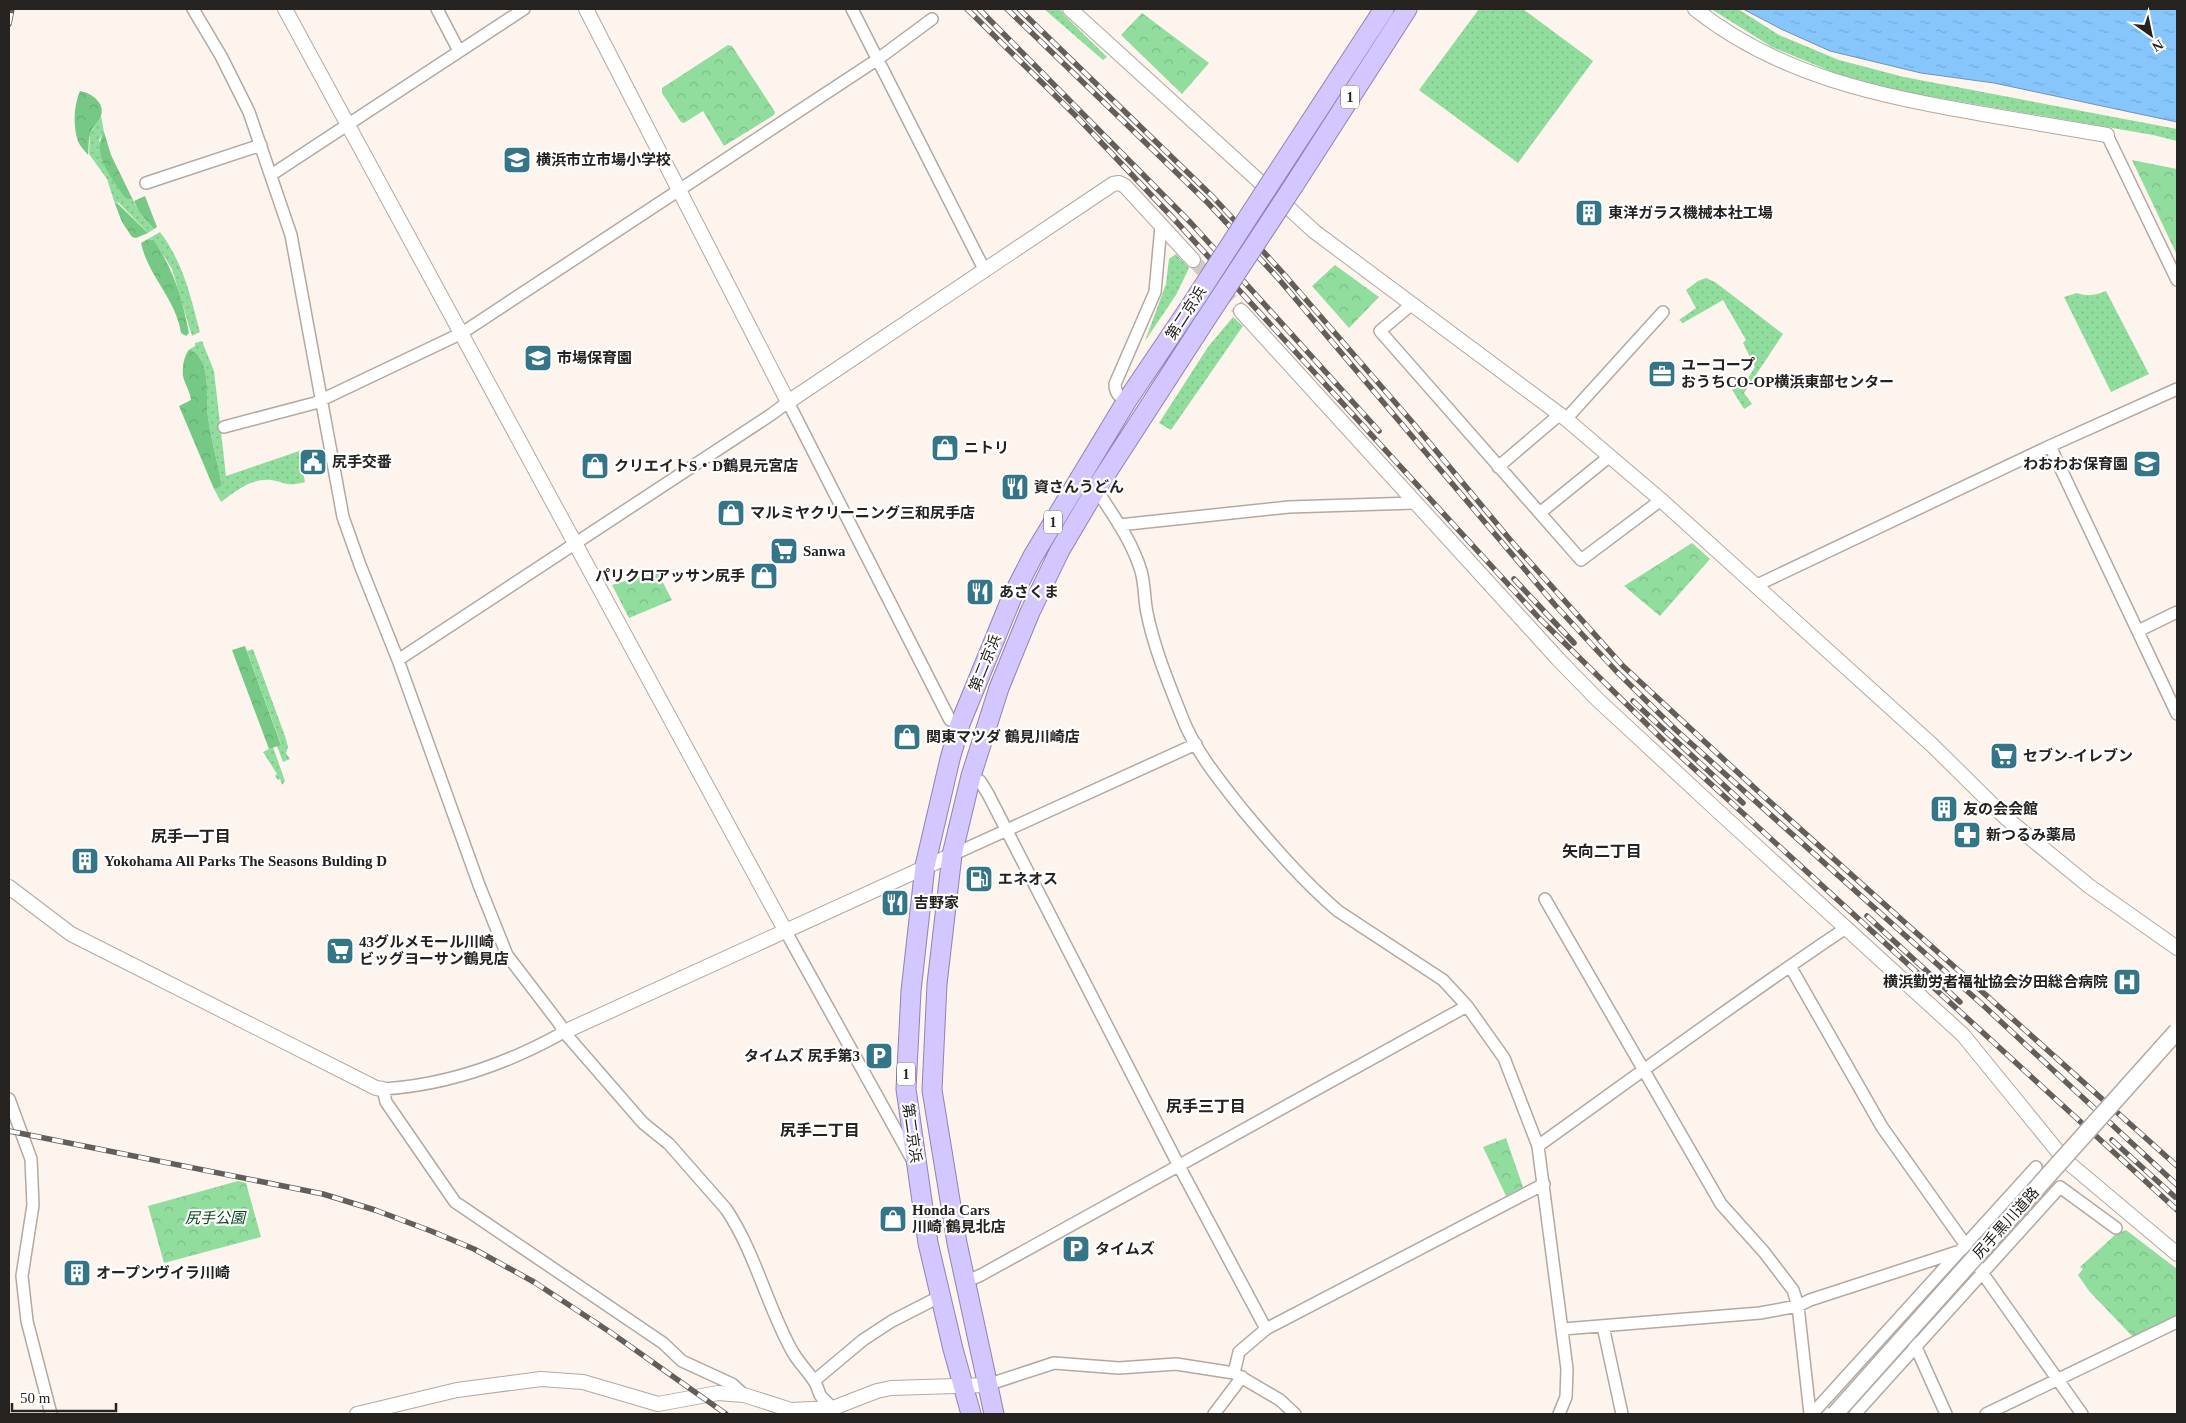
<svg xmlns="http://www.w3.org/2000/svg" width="2186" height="1423" font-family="'Times New Roman','Noto Sans JP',serif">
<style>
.grass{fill:url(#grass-dots)}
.forest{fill:url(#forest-crowns)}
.park{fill:url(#park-crowns)}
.water{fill:url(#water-ripples);stroke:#6995ba}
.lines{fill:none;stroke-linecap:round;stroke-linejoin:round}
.tertiary-tunnel{stroke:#d2cac4;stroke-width:14;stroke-dasharray:14 7;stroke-linecap:butt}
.minor-casing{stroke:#b1a9a2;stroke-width:14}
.tertiary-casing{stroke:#b1a9a2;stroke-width:16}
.trunk-casing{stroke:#9083b0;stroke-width:21}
.minor{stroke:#fff;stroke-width:11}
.tertiary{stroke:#fff;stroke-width:14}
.trunk{stroke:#d4c6fe;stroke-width:19}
.rail-casing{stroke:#635e5a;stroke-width:5.5}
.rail{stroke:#fff;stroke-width:4;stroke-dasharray:11;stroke-linecap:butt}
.secondary-bridge-casing{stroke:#b1a9a2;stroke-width:19;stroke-linecap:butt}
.trunk-bridge-casing{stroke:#9083b0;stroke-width:21;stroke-linecap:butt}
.secondary-bridge{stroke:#fff;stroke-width:16}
.trunk-bridge{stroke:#d4c6fe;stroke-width:19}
.labels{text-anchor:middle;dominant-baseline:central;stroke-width:4.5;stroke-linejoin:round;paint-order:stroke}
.shield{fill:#fff;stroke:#666462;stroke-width:1}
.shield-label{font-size:14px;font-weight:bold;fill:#25221f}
.poi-label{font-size:15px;font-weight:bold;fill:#25221f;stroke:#fff;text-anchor:start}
.street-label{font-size:15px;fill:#25221f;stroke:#fff}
.park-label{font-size:15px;font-style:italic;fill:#08471c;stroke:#fff}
.neighbourhood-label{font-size:16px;font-weight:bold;fill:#25221f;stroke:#fff}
</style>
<defs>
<pattern id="grass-dots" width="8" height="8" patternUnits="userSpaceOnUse" patternTransform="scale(1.25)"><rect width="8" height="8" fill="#91dd9d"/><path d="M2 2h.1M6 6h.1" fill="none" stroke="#7dbd87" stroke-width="1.8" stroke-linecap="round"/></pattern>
<pattern id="forest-crowns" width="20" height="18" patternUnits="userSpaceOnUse" patternTransform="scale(1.25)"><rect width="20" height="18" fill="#76c985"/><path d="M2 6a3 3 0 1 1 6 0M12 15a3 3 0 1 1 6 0" fill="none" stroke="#66ac72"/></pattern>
<pattern id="park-crowns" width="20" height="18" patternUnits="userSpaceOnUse" patternTransform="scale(1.25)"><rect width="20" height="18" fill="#91dd9d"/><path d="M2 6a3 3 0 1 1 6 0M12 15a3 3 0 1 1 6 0" fill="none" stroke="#7dbd87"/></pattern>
<pattern id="water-ripples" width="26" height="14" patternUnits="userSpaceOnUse" patternTransform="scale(1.25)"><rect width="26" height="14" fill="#86c6fc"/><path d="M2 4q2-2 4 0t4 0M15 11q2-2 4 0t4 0" fill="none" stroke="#74aad8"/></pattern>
</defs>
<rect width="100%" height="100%" fill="#fdf4ed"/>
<path class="grass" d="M1044,9h16l4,6 43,42 -4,3z
M1479,9h44l70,52 -75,102 -99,-73z
M1711,9h27l41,26 60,25 65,17 273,52v12l-24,-6 -254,-44 -64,-18 -63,-26z
M101,116l3,16 -5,8 9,32 19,27 6,1 6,12 15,17 -6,4 -29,-30 -3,-1 -1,2 -8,-25 -18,-25 1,-20z
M160,232c24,32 30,63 40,100l-8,4 -20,-67 -18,-29 -6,-1z
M1176,254l13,14 -13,27 -31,46 21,-57 3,-25z
M1706,278l9,4 68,52 -39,59 8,11 -8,5 -13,-21 17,-10 7,-11 -12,-24 3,-3 -23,-40 -40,23 -4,-3 17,-12 -10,-18 12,-9z
M2106,291l43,83 -38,18 -47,-95 13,-4c11,4 19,2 29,-2z
M1233,317l10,9 -72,104 -12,-7 49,-76z
M202,341l12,30 12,105 73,-25 6,31c-20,5 -16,1 -34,-2 -20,-2 -35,11 -50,22l-7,-13 8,-3c-4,-23 -11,-46 -14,-69 -3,-22 5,-55 -18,-68l5,-3v-3z
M253,649l32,87 3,11 -2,6 4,6 -7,3 -6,-16 4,-2 -34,-93z
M273,747l12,34 -3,4 -2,-6 -2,1 -3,-4 2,-2 -14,-22z"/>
<path class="forest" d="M80,91c12,2 27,13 20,27 -3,6 -9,11 -10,17 -2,7 -1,14 -2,20 -4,-5 -10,-11 -11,-17 -4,-15 -3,-33 3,-47z
M104,132l7,23 22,45 -6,-1 -4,-4c-12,-19 -32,-41 -19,-63z
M145,196l12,31 -3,2 -15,-17 -5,-11z
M116,202l32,31 -12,5 -4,-1 -10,-15 -7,-18z
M148,239l6,1c20,31 28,57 35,93l-3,3 -5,-3c-5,-34 -33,-57 -40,-90z
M190,349c23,13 15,46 18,68 3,23 10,46 14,69l-8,3 -35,-83 12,-6c-1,-9 -6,-15 -8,-24 -1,-8 1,-22 7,-27z
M245,646l36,99 -12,4 -37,-99z"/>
<path class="park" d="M1142,13l67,50 -27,31 -61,-59z
M728,45l4,1 43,66 -1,3 -50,31 -21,-35 -19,12 -3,-1 -19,-29v-5z
M2132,160l45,9v86z
M1335,265l44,32 -30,31 -37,-42z
M1692,543l18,16 -50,57 -36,-30z
M657,571l15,29 -43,18 -17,-33z
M1506,1138l17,49 -17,9 -23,-49z
M238,1181l8,2 15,54 -97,26 -16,-57z
M2126,1230l51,39v47l-43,22 -45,-47 -11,-16 5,-6 -3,-2 36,-33z"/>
<path class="water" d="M1743,9h434v113l-183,-39 -73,-10 -91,-22 -49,-22z"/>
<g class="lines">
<path class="tertiary-tunnel" d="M1193,260l48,51"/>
<defs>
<path id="minor" d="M193,9l28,47 28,56 42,123 52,282 17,48 38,95 81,225 28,70 52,68 5,9 79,91 26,21 57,65c28,41 41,96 65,140 6,12 16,21 23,32 3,4 4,9 6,14 5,7 12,10 15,18
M437,9l22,42
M852,9l133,262
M2107,135l70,145
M271,175l253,-166
M146,183l115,-38
M1412,304l-32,27 201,229 80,-60
M1126,402c-7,-6 -11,-9 -11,-18l40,-92 6,-66
M1566,419l97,-107
M224,427l91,-24 147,-70 416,-274 54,-40
M2050,446l127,268
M1498,467l61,-52
M1096,489c17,26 36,52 45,82 4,14 3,28 6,42 7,35 22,71 35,104 13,34 38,64 60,92 30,36 61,72 96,102l105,69 24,26 37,52 34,88 29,223 -1,28 -7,17
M1541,512l69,-56
M1119,525l170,-18 125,-4
M1755,586l295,-140 127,-57
M2138,631l39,-19
M398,660l374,-246 16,-12 162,318 10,4
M971,776l9,5 8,13 191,372 87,163
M952,855l244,-111
M1545,899l176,305 43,48 29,38 5,16 12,108
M785,930l128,231
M1790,966l92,161 83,117 18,30 99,140
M564,1032c-57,32 -116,53 -181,57l3,13 69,100 208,141 19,18 50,23 12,11
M9,1099l22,60 2,46 -11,71 5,45 24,93
M1538,1146c102,-73 203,-148 308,-218
M965,1282l16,-7 486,-269
M1603,1326l19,88
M1563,1329l197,-16 38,-7 12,-6 147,-48
M1914,1343l32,71
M1234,1373l5,-21 27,-23 278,-145
M814,1381l49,-41 29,-19 49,-25
M987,1385l67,-22 65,5 57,-4 58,9 46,27 15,14
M1214,1414l28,-37
M1812,1414l224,-247
M1855,1414l205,-227 56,41
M1986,1414l191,-92"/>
<path id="tertiary" d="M285,9l500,921
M586,9l202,393 325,-218 6,-1 6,3 68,74
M1070,9l245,223 251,187 95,81 270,244 75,74 83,68 88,62
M1695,9c84,67 185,87 288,105 41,7 83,14 124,21
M1241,311l317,348 40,41 121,112 244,223 101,124 113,95
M9,887l62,47 305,154 7,1
M564,1032l388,-177
M357,1414l100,-24 84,-11 42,3 75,22 60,-11 26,2 47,15 42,-2 44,-17 14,-3 96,-3"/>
<path id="trunk" d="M1275,176l109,-167
M1294,185l113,-176
M971,1414l-18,-65 -25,-106 -22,-154 5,-98 14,-125 25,-107 10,-35 52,-127 21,-41 93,-154 66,-98
M994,1414l-37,-171 -25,-153 5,-106 15,-129 19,-79 28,-88 31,-76 30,-62 36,-61 108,-167"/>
</defs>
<use href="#minor" class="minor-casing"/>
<use href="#tertiary" class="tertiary-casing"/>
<use href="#trunk" class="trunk-casing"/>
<use href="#minor" class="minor"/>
<use href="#tertiary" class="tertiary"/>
<use href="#trunk" class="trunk"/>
<defs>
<path id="rail" d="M967,9l110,108 96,101 366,400 126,124 512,468
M979,9l212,214 188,208
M1007,9l201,194 69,74 278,328 62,67 59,58 309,277 192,178
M1019,9l194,188 69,75 131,151 99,119 111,124 136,126 418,374
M9,24l3,-15
M1514,579l60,64
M1633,701l110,102
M1867,916l93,86
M9,1131l314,63 52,16 56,21 43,18 60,33 76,50 116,82
M2112,1140l63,57"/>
</defs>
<use href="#rail" class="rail-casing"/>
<use href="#rail" class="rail"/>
<defs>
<path id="secondary-bridge" d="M1835,1414l342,-383"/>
<path id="trunk-bridge" d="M1192,304l83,-128
M1204,322l90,-137"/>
</defs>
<use href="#secondary-bridge" class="secondary-bridge-casing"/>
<use href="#trunk-bridge" class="trunk-bridge-casing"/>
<use href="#secondary-bridge" class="secondary-bridge"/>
<use href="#trunk-bridge" class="trunk-bridge"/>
</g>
<defs>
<symbol id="school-square" viewBox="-11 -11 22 22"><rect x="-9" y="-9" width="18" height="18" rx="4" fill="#347688" stroke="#fff"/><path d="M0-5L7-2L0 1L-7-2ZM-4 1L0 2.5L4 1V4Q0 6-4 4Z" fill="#fff"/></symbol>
<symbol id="building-square" viewBox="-11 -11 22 22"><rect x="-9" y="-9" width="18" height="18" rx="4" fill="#347688" stroke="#fff"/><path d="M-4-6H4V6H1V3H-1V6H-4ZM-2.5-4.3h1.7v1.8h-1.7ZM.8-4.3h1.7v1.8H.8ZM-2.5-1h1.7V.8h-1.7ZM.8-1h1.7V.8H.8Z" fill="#fff"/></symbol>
<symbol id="office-square" viewBox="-11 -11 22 22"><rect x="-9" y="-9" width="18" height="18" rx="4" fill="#347688" stroke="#fff"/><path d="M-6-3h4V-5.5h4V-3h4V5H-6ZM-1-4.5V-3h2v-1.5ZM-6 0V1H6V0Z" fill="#fff"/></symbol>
<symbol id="shop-square" viewBox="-11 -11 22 22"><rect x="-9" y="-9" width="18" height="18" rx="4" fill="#347688" stroke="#fff"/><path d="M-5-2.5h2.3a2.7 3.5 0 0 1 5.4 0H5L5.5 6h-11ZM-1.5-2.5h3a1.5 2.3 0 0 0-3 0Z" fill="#fff"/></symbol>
<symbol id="civic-square" viewBox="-11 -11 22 22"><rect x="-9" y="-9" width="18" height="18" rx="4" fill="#347688" stroke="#fff"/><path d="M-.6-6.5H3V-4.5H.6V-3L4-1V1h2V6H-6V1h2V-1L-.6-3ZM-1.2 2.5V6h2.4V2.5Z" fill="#fff"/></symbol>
<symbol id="restaurant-square" viewBox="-11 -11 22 22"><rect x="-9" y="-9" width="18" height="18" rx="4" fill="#347688" stroke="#fff"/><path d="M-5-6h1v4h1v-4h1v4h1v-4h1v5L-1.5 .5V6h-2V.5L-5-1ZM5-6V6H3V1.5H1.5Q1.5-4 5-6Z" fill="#fff"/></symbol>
<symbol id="supermarket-square" viewBox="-11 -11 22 22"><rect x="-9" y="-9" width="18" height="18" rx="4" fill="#347688" stroke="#fff"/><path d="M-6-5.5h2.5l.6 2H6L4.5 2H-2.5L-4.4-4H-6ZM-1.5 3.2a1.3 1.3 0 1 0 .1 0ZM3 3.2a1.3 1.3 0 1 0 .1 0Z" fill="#fff"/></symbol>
<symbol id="pharmacy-square" viewBox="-11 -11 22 22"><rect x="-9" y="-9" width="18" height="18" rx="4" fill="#347688" stroke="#fff"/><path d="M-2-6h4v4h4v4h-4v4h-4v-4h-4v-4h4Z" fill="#fff"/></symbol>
<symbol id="fuel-square" viewBox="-11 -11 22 22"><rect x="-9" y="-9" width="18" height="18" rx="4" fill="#347688" stroke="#fff"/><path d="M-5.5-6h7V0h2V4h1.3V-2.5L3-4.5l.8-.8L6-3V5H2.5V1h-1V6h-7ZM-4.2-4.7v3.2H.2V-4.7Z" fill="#fff"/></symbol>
<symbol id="hospital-square" viewBox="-11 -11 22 22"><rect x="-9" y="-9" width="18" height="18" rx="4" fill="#347688" stroke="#fff"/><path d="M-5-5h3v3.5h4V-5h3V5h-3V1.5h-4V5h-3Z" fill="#fff"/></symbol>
<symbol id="parking-square" viewBox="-11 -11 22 22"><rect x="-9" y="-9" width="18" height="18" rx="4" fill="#347688" stroke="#fff"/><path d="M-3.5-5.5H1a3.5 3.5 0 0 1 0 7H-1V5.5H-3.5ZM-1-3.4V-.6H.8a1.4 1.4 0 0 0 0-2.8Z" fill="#fff"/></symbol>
</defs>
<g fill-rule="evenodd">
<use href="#school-square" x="501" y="144" width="32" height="32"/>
<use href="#building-square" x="1573" y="197" width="32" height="32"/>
<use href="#school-square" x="522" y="342" width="32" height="32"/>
<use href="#office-square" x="1646" y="358" width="32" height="32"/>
<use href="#shop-square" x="929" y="432" width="32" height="32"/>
<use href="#civic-square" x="297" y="446" width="32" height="32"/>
<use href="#school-square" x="2131" y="448" width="32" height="32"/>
<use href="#shop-square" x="579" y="450" width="32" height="32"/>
<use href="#restaurant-square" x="999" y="471" width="32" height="32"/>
<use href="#shop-square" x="715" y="497" width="32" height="32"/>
<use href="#supermarket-square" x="768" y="535" width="32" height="32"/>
<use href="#shop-square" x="748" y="560" width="32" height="32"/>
<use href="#restaurant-square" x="964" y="576" width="32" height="32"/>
<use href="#shop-square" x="891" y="721" width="32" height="32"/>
<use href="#supermarket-square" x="1988" y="740" width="32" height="32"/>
<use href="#building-square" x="1928" y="793" width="32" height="32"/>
<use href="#pharmacy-square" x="1951" y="819" width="32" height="32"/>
<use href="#building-square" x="69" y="845" width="32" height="32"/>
<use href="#fuel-square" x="963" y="863" width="32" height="32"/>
<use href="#restaurant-square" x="879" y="887" width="32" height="32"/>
<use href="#supermarket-square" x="324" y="935" width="32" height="32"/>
<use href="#hospital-square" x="2111" y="966" width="32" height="32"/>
<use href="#parking-square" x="863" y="1040" width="32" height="32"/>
<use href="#shop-square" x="877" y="1203" width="32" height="32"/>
<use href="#parking-square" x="1060" y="1233" width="32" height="32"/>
<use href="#building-square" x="61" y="1257" width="32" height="32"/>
</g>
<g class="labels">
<g class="shield">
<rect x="1341" y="85.5" width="18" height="23" rx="4"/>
<rect x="1044" y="510.5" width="18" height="23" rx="4"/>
<rect x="897" y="1062.5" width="18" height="23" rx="4"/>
</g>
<g class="shield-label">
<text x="1350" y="97">1</text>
<text x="1053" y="522">1</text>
<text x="906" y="1074">1</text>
</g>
<g class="poi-label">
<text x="536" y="160">横浜市立市場小学校</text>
<text x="1608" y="213">東洋ガラス機械本社工場</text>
<text x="557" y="358">市場保育園</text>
<text x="1681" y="365">ユーコープ<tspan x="1681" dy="17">おうちCO-OP横浜東部センター</tspan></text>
<text x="964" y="448">ニトリ</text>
<text x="332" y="462">尻手交番</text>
<text x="2128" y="464" text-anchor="end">わおわお保育園</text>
<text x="614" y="466">クリエイトS・D鶴見元宮店</text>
<text x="1034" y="487">資さんうどん</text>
<text x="750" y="513">マルミヤクリーニング三和尻手店</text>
<text x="803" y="551">Sanwa</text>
<text x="745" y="576" text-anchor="end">パリクロアッサン尻手</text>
<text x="999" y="592">あさくま</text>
<text x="926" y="737">関東マツダ 鶴見川崎店</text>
<text x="2023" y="756">セブン-イレブン</text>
<text x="1963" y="809">友の会会館</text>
<text x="1986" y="835">新つるみ薬局</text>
<text x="104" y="861">Yokohama All Parks The Seasons Bulding D</text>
<text x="998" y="879">エネオス</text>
<text x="914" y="903">吉野家</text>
<text x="359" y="942">43グルメモール川崎<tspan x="359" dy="17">ビッグヨーサン鶴見店</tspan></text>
<text x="2108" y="982" text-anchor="end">横浜勤労者福祉協会汐田総合病院</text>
<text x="860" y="1056" text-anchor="end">タイムズ 尻手第3</text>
<text x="912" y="1210">Honda Cars<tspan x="912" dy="17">川崎 鶴見北店</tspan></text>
<text x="1095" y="1249">タイムズ</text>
<text x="96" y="1273">オープンヴイラ川崎</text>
</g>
<g class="street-label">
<text transform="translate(1186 313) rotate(-57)">第二京浜</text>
<text transform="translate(985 663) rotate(-68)">第二京浜</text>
<text transform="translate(912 1133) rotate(82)">第二京浜</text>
<text transform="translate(2006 1223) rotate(-48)">尻手黒川道路</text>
</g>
<g class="park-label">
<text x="215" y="1218">尻手公園</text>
</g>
<g class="neighbourhood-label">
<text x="191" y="836">尻手一丁目</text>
<text x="1602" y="851">矢向二丁目</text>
<text x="1206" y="1106">尻手三丁目</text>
<text x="820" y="1130">尻手二丁目</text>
</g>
</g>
<rect width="2186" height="1423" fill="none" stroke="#25221f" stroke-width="20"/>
<g transform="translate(2151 35) rotate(147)" stroke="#ffffff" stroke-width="4" paint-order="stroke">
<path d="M0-4L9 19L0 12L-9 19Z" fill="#25221f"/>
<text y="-8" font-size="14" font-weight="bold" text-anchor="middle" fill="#25221f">N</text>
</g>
<path d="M12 1403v8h104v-8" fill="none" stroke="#25221f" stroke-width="2.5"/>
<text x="20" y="1403" font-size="15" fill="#25221f" stroke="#ffffff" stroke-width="4" paint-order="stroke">50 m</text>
</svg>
